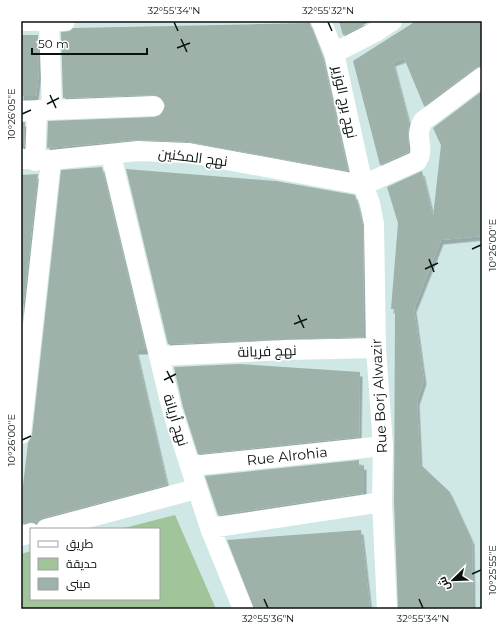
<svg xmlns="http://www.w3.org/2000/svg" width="503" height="630" font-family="Montserrat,Cairo,sans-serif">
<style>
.green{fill:#a2c49a}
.building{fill:#9eb2a9;filter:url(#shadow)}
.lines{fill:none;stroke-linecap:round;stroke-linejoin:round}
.minor{stroke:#fff;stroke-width:20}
.ticks{fill:none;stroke:#0a1212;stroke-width:1.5}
.labels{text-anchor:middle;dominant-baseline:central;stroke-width:3.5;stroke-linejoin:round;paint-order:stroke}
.street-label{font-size:14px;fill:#0a1212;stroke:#fff}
.neatline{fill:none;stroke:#0a1212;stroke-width:1.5}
.ticks-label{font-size:10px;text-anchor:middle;fill:#0a1212}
</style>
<defs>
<filter id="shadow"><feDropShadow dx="2.5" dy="4.5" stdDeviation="0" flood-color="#0004"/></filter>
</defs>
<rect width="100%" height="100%" fill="#cfe8e6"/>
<path class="green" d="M175,515l41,94h-195v-55l10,-3v48h128v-70h-39z"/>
<path class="building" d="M339,21h32l-28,14z
M416,21h66v45l-7,2 -51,38 -20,-48 -11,4 16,61 -1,9 1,18 -1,2 -28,13 -27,-104z
M310,23l12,32 26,116 -159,-29 -52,-2 -90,8 1,-27 106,-4 6,-2 5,-9 -2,-6 -9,-5 -91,3 -2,-66 9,-1 3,-3z
M21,35h17l1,37 -3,24h-15z
M482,91v145l-41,4 -27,68 10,72 -7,21 3,63 30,28 22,48 1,69h-75l-4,-107 1,-193h-4l7,-86 -11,-36 35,-16 11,45 8,-71 -8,-17z
M21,122h4l-1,26h-3z
M102,167l44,183h-10l31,135 -124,33 -7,5 -8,-1 -7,2v-22l7,-59 4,-8 29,-265z
M126,169l150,12 79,14 8,30 1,112 -196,7z
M38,174l-17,154v-153z
M239,364l121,8 -1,65 -161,17 -15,-47 -9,-40z
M359,460v6l5,-1v28l-146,22 -13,-39z
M361,530l9,79h-116l-27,-69z"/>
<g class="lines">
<path class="minor" d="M21,21h44
M49,21l3,89
M321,21l13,32 29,132 7,18 4,21 2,124 7,98 -1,56 5,107
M334,53l43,-22 15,-10
M21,111l133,-5
M111,155l61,255 38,118 33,81
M21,159l30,1 87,-9 51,2 174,32
M35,161l2,-51
M363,185l54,-24c9,-14 -4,-23 6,-40l59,-44
M159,356l127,-6 90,-2
M21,434l30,-274
M191,466l192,-20
M210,528l172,-26
M46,529l150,-40
M21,536l10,-3"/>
</g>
<path class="ticks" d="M174,22l4,9M328,22l4,9M181,39l6,13M177,48l13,-5M50,95l6,13M47,104l12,-6M22,114l9,-4M472,249l9,-4M429,259l5,13M425,269l13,-6M298,315l6,13M294,324l13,-5M167,371l6,12M164,380l12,-6M22,440l9,-4M472,574l9,-4M264,599l4,9M419,599l4,9"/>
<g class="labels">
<g class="street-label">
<text transform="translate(345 102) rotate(78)">نهج برج الوزير</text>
<text transform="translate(193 157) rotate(7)">نهج المكنين</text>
<text transform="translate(267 351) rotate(-2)">نهج فريانة</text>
<text transform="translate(379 396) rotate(-93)">Rue Borj Alwazir</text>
<text transform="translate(176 420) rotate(73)">نهج أريانة</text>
<text transform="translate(287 456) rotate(-6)">Rue Alrohia</text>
</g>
</g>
<rect width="503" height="630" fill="none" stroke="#ffffff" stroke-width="44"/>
<rect x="30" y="528" width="130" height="72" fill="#ffffff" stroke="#9da0a0"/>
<rect x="38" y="541" width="20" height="6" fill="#ffffff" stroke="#9da0a0"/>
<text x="66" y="548" font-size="12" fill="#0a1212">طريق</text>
<rect x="38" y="558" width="20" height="12" fill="#a2c49a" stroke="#9da0a0"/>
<text x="66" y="568" font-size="12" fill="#0a1212">حديقة</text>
<rect x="38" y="578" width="20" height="12" fill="#9eb2a9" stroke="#9da0a0"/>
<text x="66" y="588" font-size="12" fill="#0a1212">مبنى</text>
<g transform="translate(453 580) rotate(247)" stroke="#ffffff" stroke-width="3" paint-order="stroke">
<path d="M0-3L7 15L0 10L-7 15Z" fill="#0a1212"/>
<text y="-6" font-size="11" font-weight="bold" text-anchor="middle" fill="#0a1212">ش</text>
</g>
<path d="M32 48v6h115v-6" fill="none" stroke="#0a1212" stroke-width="2"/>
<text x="38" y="48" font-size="12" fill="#0a1212" stroke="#ffffff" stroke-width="3" paint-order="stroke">50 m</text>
<rect x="22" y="22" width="459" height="586" class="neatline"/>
<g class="ticks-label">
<text x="174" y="14">32°55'34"N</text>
<text x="328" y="14">32°55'32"N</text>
<text transform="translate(11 114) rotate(-90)" y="4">10°26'05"E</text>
<text transform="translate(492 245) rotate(-90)" y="4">10°26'00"E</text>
<text transform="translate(11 440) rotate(-90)" y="4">10°26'00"E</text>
<text transform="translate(492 570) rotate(-90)" y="4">10°25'55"E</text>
<text x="268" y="622">32°55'36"N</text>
<text x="423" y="622">32°55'34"N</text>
</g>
</svg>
